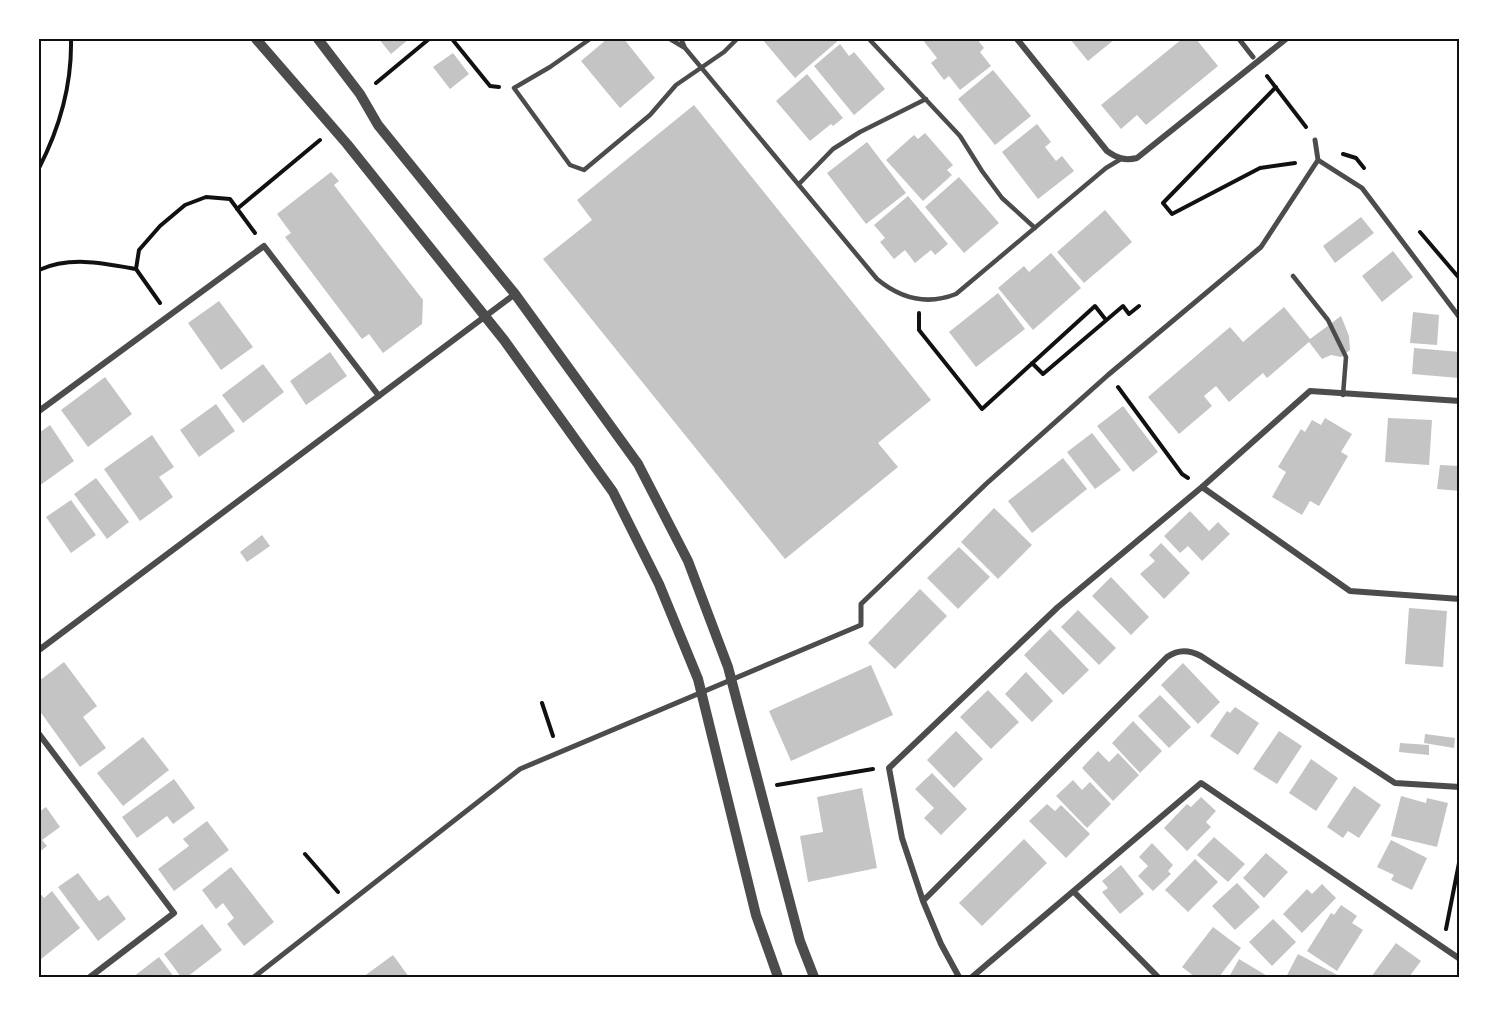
<svg xmlns="http://www.w3.org/2000/svg" width="1499" height="1016" font-family="Signika,sans-serif">
<style>
.building{fill:#c4c4c4}
.lines{fill:none;stroke-linecap:round;stroke-linejoin:round}
.path{stroke:#111;stroke-width:4}
.service{stroke:#4c4c4c;stroke-width:4.5}
.pedestrian{stroke:#4c4c4c;stroke-width:5}
.minor{stroke:#4c4c4c;stroke-width:6}
.tertiary{stroke:#4c4c4c;stroke-width:10}
.neatline{fill:none;stroke:#111;stroke-width:2}
</style>
<rect width="100%" height="100%" fill="#fff"/>
<path class="building" d="M379,39h30l-18,15z
M607,39h17l31,39 -35,30 -39,-47z
M762,39h78l-45,39z
M922,39h55l7,9 -4,4 11,14 -31,24 -11,-14 -5,4 -13,-17 6,-5z
M1070,39h45l-27,22z
M1182,39h14l22,27 -72,59 -9,-10 -16,14 -20,-24z
M840,44l9,12 5,-4 31,37 -31,26 -40,-49z
M453,53l16,21 -19,15 -17,-22z
M993,70l38,46 -36,29 -37,-46z
M807,74l36,44 -10,8 -2,-2 -21,17 -34,-40z
M694,105l237,295 -53,43 20,24 -113,92 -242,-300 49,-39 -15,-20z
M1037,124l14,18 -6,5 11,14 6,-5 12,15 -36,28 -36,-47z
M925,133l28,32 -6,5 5,5 -29,26 -37,-41 28,-25 4,4z
M867,142l39,51 -40,31 -39,-51z
M331,172l8,9 -5,4 89,115 -1,24 -39,29 -14,-19 -7,5 -77,-102 6,-4 -14,-19z
M959,177l40,46 -35,30 -39,-46z
M908,196l40,48 -13,11 -4,-5 -16,13 -10,-13 -11,9 -14,-17 5,-4 -11,-13z
M1105,210l27,32 -48,41 -27,-31z
M1361,217l13,16 -39,30 -12,-17z
M1393,251l20,26 -31,25 -20,-26z
M1051,253l30,35 -48,42 -35,-42 26,-22 5,6z
M998,293l27,36 -49,38 -27,-35z
M219,301l34,46 -32,23 -33,-47z
M1284,307l26,32 31,-23 8,20 1,14 -9,7 -10,-2 -9,4 -13,-17 -42,36 -4,-5 -34,29 -13,-16 -12,10 8,10 -33,28 -31,-37 82,-70 13,15z
M1413,312l26,3 -2,30 -27,-2z
M1414,348l46,4 -1,26 -47,-4z
M330,352l17,24 -41,29 -16,-24z
M263,364l21,28 -41,31 -21,-28z
M105,377l27,37 -44,33 -27,-37z
M216,404l19,27 -36,26 -19,-27z
M1123,406l35,46 -25,20 -36,-46z
M1325,418l27,16 -11,18 7,4 -29,50 -9,-5 -8,14 -30,-18 14,-25 -8,-5 23,-38 4,3 7,-12 9,5z
M1388,418l44,2 -3,45 -44,-3z
M50,425l24,36 -35,25v-53z
M1092,433l29,37 -26,19 -28,-37z
M152,435l22,32 -15,10 14,20 -33,24 -36,-52z
M1063,458l24,31 -55,44 -24,-32z
M1440,465l20,1v25l-23,-2z
M96,478l33,44 -22,17 -33,-45z
M71,500l25,35 -25,18 -25,-36z
M994,508l38,37 -34,34 -37,-37z
M1190,511l19,20 9,-9 12,12 -28,27 -14,-15 -8,7 -16,-17z
M262,535l8,11 -23,16 -7,-10z
M1161,543l29,30 -26,26 -24,-25 15,-13 -6,-6z
M959,547l31,30 -32,32 -31,-31z
M1111,577l38,40 -18,18 -39,-39z
M920,589l27,27 -52,53 -27,-26z
M1409,608l38,3 -4,56 -38,-3z
M1078,610l38,38 -17,17 -38,-38z
M1050,629l39,41 -26,25 -39,-40z
M64,662l33,44 -14,11 23,31 -26,19 -41,-57v-29z
M1183,663l37,39 -22,22 -37,-39z
M871,665l22,50 -102,46 -22,-50z
M1026,672l27,29 -21,21 -27,-28z
M988,690l31,32 -28,27 -31,-32z
M1160,695l31,32 -22,21 -31,-32z
M1235,707l24,16 -21,32 -28,-19 17,-25 3,2z
M1133,721l29,30 -22,22 -28,-30z
M956,731l27,28 -29,29 -27,-28z
M1279,731l23,15 -25,38 -24,-15z
M1425,734l30,4 -1,10 -30,-5z
M143,737l26,33 -46,36 -26,-33z
M1400,743l29,2v10l-30,-3z
M1098,751l11,11 9,-9 21,22 -26,26 -31,-33z
M1311,759l27,19 -22,33 -27,-18z
M932,773l35,36 -26,26 -17,-17 10,-10 -19,-19z
M174,779l21,29 -22,16 -6,-8 -30,22 -15,-21z
M1073,780l9,10 8,-8 21,22 -24,24 -31,-32z
M1354,786l27,19 -22,33 -11,-7 -5,7 -16,-11z
M862,788l15,80 -69,14 -8,-46 23,-4 -6,-35z
M1401,796l25,7 1,-5 21,5 -11,44 -46,-11z
M1201,797l15,14 -10,11 5,5 -24,24 -23,-23 23,-24 4,3z
M1047,804l8,7 6,-6 29,29 -24,24 -37,-37z
M46,807l14,20 -18,13 5,6 -8,6v-40z
M207,821l22,29 -55,41 -16,-22 31,-23 -6,-7z
M1214,837l31,27 -17,18 -31,-27z
M1024,839l23,24 -65,63 -23,-23z
M1391,840l36,18 -15,32 -21,-10 3,-5 -17,-8z
M1152,843l21,22 -5,6 3,3 -18,17 -15,-15 10,-10 -9,-9z
M1266,853l22,19 -24,26 -21,-20z
M1195,859l23,23 -30,30 -23,-22z
M1121,865l23,29 -24,20 -18,-22 6,-4 -6,-7z
M231,867l43,55 -30,24 -17,-22 7,-6 -11,-15 -7,6 -14,-19z
M78,873l21,28 9,-6 18,24 -28,22 -40,-54z
M1237,883l23,24 -25,23 -23,-24z
M1322,884l14,14 -34,35 -19,-19 24,-25 5,5z
M52,891l28,37 -39,31 -2,-3v-64l5,6z
M1341,905l16,11 -5,7 11,7 -26,41 -30,-20 24,-38 3,2z
M1273,919l23,23 -24,24 -23,-24z
M202,924l20,26 -35,27h-6l-17,-23z
M1213,927l28,21 -22,29h-24l-13,-10z
M1396,943l25,18 -12,16h-38z
M1298,954l43,23h-55z
M393,955l16,22h-46z
M159,957l15,20h-41z
M1239,959l30,18h-40z"/>
<g class="lines">
<path class="path" d="M452,39l38,47 9,1
M1267,76l39,51
M376,83l53,-44
M1276,87l-113,116 9,11 88,-46 35,-5
M1343,154l13,4 8,10
M39,168c20,-39 33,-84 32,-129
M237,209l83,-69
M1420,232l40,47
M136,269l3,-19 21,-24 25,-21 21,-8 24,2 25,34
M39,270c31,-14 64,-7 97,-1l24,34
M919,313v17l63,79 113,-103 11,14
M1032,363l11,11 80,-68 6,8 10,-8
M1118,387l64,87 6,4
M542,703l11,33
M777,785l96,-16
M305,854l33,38
M1446,929l14,-71"/>
<path class="service" d="M590,39l-40,28 -36,21 56,77 14,5 66,-55 26,-30 48,-33 13,-13
M670,39l15,9 192,231c23,19 49,27 79,15l150,-126 15,-9
M681,39l4,9
M869,39l91,97 22,35 20,27 33,30
M799,184l34,-35 27,-17 66,-33
M1293,276l35,44 18,37 -3,38"/>
<path class="pedestrian" d="M1239,39l14,18
M1315,140l3,20 44,28 98,130
M254,977l266,-208 341,-144v-21l125,-120 122,-109 153,-128 57,-87"/>
<path class="minor" d="M1017,39l90,112c10,7 17,10 30,7l149,-119
M39,411l225,-165 115,150
M1202,487l148,104 110,8
M39,650l476,-356
M39,734l135,179 -84,64
M1074,892l84,85
M923,901l-21,-63 -13,-70 169,-161 144,-120 108,-96 150,10
M959,977l-18,-33 -18,-43 244,-244c12,-8 22,-7 34,-1l194,127 65,4
M972,977l229,-194 259,176"/>
<path class="tertiary" d="M256,39l91,105 157,196 109,152 46,92 39,95 58,236 22,62
M318,39l42,55 18,31 137,169 123,170 50,97 40,106 72,274 14,36"/>
</g>
<rect width="1499" height="1016" fill="none" stroke="#ffffff" stroke-width="81"/>
<rect x="40" y="40" width="1418" height="936" class="neatline"/>
</svg>
